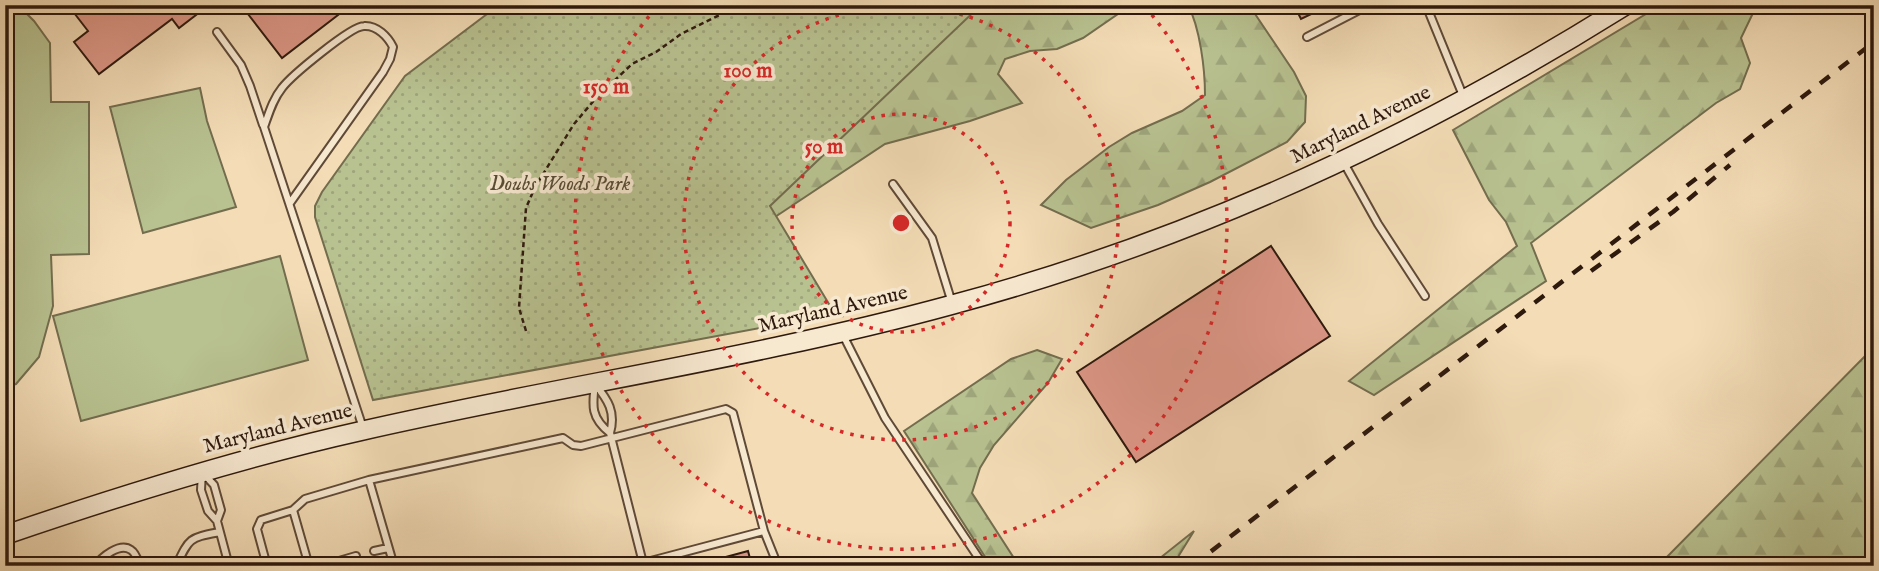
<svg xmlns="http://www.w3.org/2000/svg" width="1879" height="571" font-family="'IM FELL English',serif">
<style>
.green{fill:#b8c190;stroke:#736d4e;stroke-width:2}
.forest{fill:url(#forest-firs);stroke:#736d4e;stroke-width:2}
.park{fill:url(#park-dots);stroke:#736d4e;stroke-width:2}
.building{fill:#dd9787;stroke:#2e190d;stroke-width:2}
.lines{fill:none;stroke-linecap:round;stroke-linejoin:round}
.service-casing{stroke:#5f4a37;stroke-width:10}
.secondary-casing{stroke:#2e190d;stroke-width:21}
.path{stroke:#2e190d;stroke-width:2.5;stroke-dasharray:5 3.5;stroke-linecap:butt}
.service{stroke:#f7e8d0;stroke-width:6}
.secondary{stroke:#f7e8d0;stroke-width:18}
.rail{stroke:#2e190d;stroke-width:4.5;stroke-dasharray:12 12;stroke-linecap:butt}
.ring{fill:none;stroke:#d62828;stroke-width:3.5;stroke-dasharray:3.5 7}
.labels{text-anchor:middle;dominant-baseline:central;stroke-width:7;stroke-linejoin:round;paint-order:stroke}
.street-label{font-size:21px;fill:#2e190d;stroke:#f7e8d0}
.park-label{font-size:21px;font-style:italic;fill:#574b34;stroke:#f7e8d0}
.centre{fill:#d62828;stroke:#f7e8d0;stroke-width:3.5}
.ring-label{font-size:21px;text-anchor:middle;font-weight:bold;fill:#d62828;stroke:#f7e8d0;stroke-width:7;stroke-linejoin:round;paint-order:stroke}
</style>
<defs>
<pattern id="forest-firs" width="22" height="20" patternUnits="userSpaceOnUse" patternTransform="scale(1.75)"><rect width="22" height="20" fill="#b8c190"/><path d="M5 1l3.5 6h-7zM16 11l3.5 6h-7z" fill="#9ea57b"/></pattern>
<pattern id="park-dots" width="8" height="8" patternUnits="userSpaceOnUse" patternTransform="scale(1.75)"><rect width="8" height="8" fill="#b8c190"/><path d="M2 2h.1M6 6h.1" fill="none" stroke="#9ea57b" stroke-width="1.8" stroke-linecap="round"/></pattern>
</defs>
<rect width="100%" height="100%" fill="#f3dcb6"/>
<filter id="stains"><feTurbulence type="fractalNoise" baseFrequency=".00286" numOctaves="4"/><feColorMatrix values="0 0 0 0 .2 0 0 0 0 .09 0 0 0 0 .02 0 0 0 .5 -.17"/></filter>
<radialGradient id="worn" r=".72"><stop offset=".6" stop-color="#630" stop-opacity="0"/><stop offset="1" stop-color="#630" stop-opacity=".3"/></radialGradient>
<path class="green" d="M5,5h13l16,16 16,22 1,59h38v152l-38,1 2,51 -14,51 -23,27 -11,3z
M200,88l7,33 29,86 -93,26 -33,-126z
M280,256l28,104 -227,61 -28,-105z"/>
<path class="forest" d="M773,5h358l-48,33 -26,11 -27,2 -25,8 -7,15 24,29 -52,18 -85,23 -122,81z
M1188,5h61l45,67 12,24 -1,26 -18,20 -77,40 -52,23 -67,23 -50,-23 25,-25 43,-33 23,-14 50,-22 23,-16c0,-26 -5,-67 -17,-90z
M1661,5h103l-11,8 -12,25 9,25 -10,26 -24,14 -185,140 15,38 -172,114 -25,-14 168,-135 -11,-24 -17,-22 -36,-70z
M1874,347v219h-216z
M1037,350l25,9 -14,24 -54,62 -14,23 -8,25 47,73h-28l-87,-135 107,-72z
M1194,531l-21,34 -23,1z"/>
<path class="park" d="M499,5h482l-211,201 65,108 -462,86 -58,-183v-11l7,-14 83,-116z"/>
<path class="building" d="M68,5h141l-30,23 -7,-9 -73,55 -25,-32 14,-11z
M241,5h110l-69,53z
M1294,5h36l-29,14z
M1271,246l59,90 -194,126 -59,-90z
M748,551l4,15h-45v-4z"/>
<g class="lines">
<defs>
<path id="service" d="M1426,5l38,93
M217,32l24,33 9,21 13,39
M1307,37l62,-32
M1344,163l34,61 47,72
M893,184l39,54 20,65
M290,203l93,-131 7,-13 3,-12c-5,-10 -16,-22 -29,-21 -13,0 -73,50 -82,62 -9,11 -13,25 -18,39l99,301
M843,335l42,83 99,148
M610,433c-19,-15 -18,-27 -15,-49 13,16 21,28 15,49l33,130 -8,3
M369,480l25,86
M217,521l4,-11 -7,-25 -12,-13 -1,18 7,21 9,10 12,45
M764,531l14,35
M5,551l7,15
M374,551l14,-3
M96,566c5,-9 24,-24 35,-16 5,3 7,11 9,16
M176,566c14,-29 13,-28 44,-34
M267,566l-10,-37 4,-9 32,-10
M309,566l-16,-56 12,-11 64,-19 194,-42 10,7 8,1 145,-37 7,4 31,118 -121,32
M322,566l34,-10"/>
<path id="secondary" d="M5,535c117,-40 235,-77 356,-104 196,-45 396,-73 590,-126 239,-64 466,-169 675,-300"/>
</defs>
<use href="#service" class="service-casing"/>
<use href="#secondary" class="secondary-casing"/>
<path class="path" d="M526,331l-7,-23 7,-100 9,-21 39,-63 22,-26 36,-34 24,-12 25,-18 59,-29"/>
<use href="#service" class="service"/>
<use href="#secondary" class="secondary"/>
<path class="rail" d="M1591,271l82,-59 57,-47
M1192,566l682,-524"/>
</g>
<g class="ring">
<circle cx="901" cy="223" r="109"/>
<circle cx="901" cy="223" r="217"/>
<path d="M1145 7A326 326 0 1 1 657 7"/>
</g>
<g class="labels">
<g class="street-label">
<text transform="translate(1361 125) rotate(-26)">Maryland Avenue</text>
<text transform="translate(833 310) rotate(-13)">Maryland Avenue</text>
<text transform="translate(278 429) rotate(-14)">Maryland Avenue</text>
</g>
<g class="park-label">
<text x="560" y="184">Doubs Woods Park</text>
</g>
</g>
<circle cx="901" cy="223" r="10" class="centre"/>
<g class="ring-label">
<text x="748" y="77">100 m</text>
<text x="606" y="93">150 m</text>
<text x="824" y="153">50 m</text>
</g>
<rect width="1879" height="571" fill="none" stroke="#f3dcb6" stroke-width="28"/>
<rect x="7" y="7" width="1865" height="557" fill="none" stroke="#2e190d" stroke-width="3.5"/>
<rect x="14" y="14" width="1851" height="543" fill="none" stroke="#2e190d" stroke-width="2"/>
<rect width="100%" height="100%" filter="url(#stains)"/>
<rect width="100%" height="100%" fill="url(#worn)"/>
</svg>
